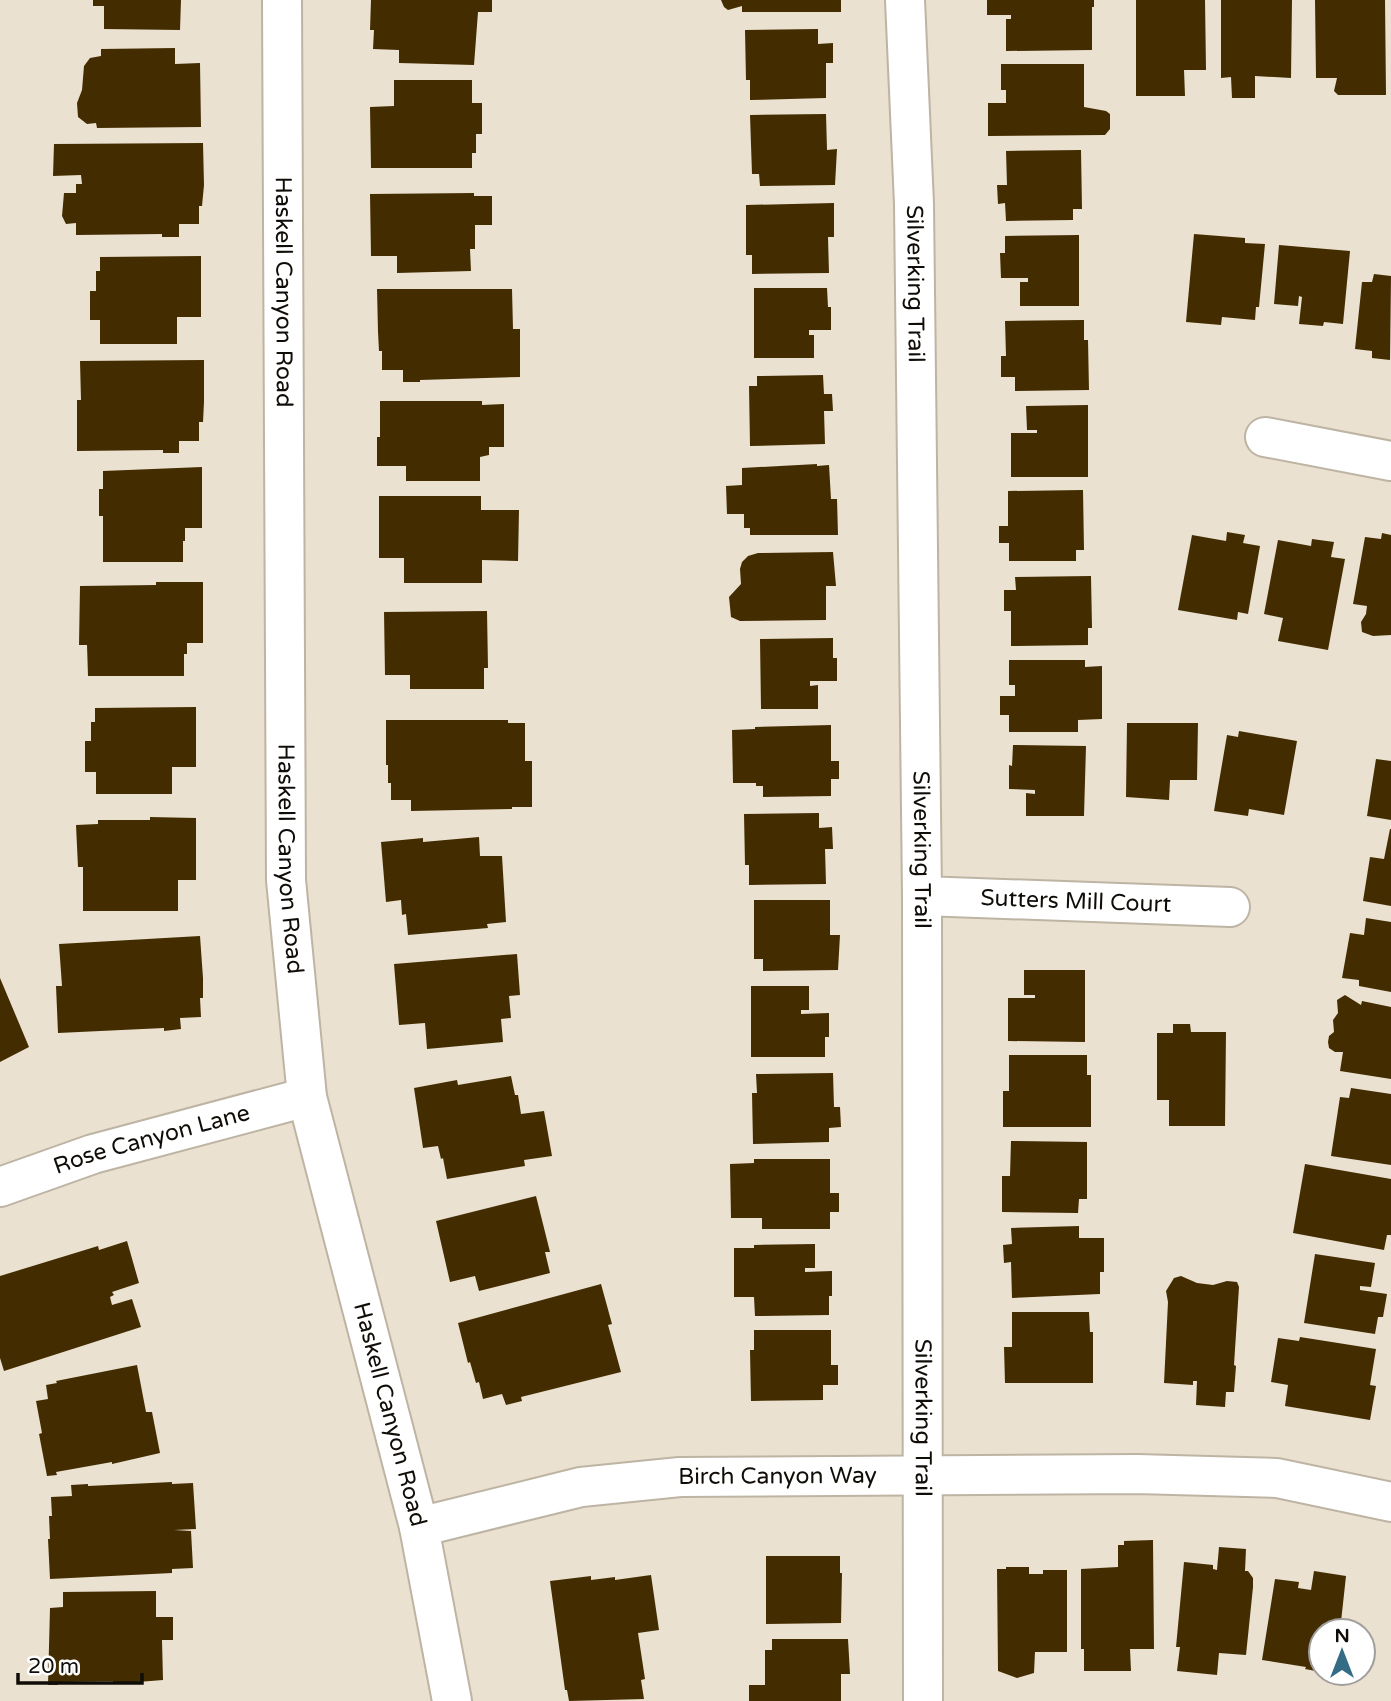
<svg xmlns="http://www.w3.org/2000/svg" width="1391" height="1701" font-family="'Varela Round',sans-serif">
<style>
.building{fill:#432d00}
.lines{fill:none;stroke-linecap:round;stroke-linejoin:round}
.minor-casing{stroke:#beb4a4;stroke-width:42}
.minor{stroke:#fff;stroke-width:38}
.labels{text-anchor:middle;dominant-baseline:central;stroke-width:7;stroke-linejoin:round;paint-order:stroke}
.street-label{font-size:23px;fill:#100c07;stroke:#fff}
</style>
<rect width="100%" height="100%" fill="#ebe1d0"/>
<path class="building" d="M93,0h88l-1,30 -76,-1v-23h-11z
M371,0h121v12h-14l-4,53 -75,-2v-13l-26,-1 1,-19h-4z
M721,0h120v12h-99v-6l-14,4 -4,-3z
M987,0h107v7h-2v43l-86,1v-32h5v-4h-24z
M1136,0h69l1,70h-22l1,26h-49z
M1221,0h71l-1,78 -36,-2v22h-23l-1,-21 -10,1z
M1315,0h70l1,95h-48l-4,-4 3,-13h-21z
M818,29v15l15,-1v20h-7v35l-76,2v-20h-4l-1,-50z
M175,48v16l25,-1 1,64 -104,1 -1,-5 -9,1 -9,-7 -1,-14 5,-13 2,-24 6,-8 11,-2v-7z
M1001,64h83v43l22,4 4,3v15l-5,6 -117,1v-33h18v-13h-5z
M394,80h78v23h10v31h-6v19h-4v15h-101l-1,-61 24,-1z
M826,114l1,36 10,-1 -2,36 -75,1 -1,-12h-7l-2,-59z
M203,143l1,42 -2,21h-3v18h-20v13h-17v-3l-86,1v-12l-10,1 -4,-8 2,-23h12v-9h6l-1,-9 -28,1 1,-32z
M1081,150l1,59h-9v11l-67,1 -1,-18 -7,1 -1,-19h10l-1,-34z
M474,193v3h18v29h-17v24h-5l1,22 -74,2v-17h-26l-1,-62z
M834,203v34h-6l1,36 -77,1v-19h-6v-50z
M1194,234l51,4v5l20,1 -6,63h-3l-1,13 -33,-3 -1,8 -35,-3z
M1079,235v71h-59v-24h8v-4h-27l-1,-25h5v-17z
M1279,245l71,6 -7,73 -19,-2 -1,4 -24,-2 3,-27 -3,-1 -1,10 -24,-2z
M201,256v61h-24v27h-77v-24h-10v-29h6v-20h4v-14z
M1374,274l17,2 -1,84 -18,-2v-7l-17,-2 7,-67h10z
M754,288h73l1,19h3v23h-22v5h5v23h-60z
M377,289h135l1,40h7v48l-100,3v2h-17v-12h-21v-19h-3l-1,-19z
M1084,320v20h4l1,50 -74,1v-14h-14v-21h5l-1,-35z
M204,360v42l-1,20h-4v19h-20v12h-16v-3l-86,1v-51h4l-1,-39z
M823,375l1,19h8l1,17h-9l1,33 -75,2 -1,-60h8v-10z
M380,401h102v4l22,-1v43h-15v8l-9,2v24h-74v-15h-29v-29h3z
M1088,405v72h-77v-44h26v-3h-10l-1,-24z
M817,464v2l12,-1 2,34h6l1,36h-88v-7h-6v-14h-17l-1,-28 16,-1v-17z
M202,467v61h-17v13h-2v21h-80v-46h-4v-27h4v-18z
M1083,490l1,60h-8v11h-67v-18h-10v-17h9v-35z
M379,496h102v14h38l-1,51 -36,-1v23h-78v-25h-25z
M1227,532l18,3 -2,8 17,3 -12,68 -10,-2 -1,8 -59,-10 14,-75 34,6z
M1382,533l9,2v100l-18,1 -11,-4 -1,-10 5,-8 1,-8 -14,-2 12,-67 16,2z
M1312,539l22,3 -3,15 14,2 -17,91 -50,-9 5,-23 -19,-4 14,-74 33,6z
M833,552l3,34h-10v34l-86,1 -9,-4 -2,-20 12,-13 -1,-15 2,-7 6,-6 10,-3z
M1091,576l1,52h-4v17l-77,1v-35h-7v-21h12l-1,-13z
M156,582h47v61h-16v11h-3v22h-96l-1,-31h-8l1,-59 76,-1z
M487,611l1,57h-4v21h-74v-14h-25l-1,-63z
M833,638v20h4v23h-27v5l8,-1v24h-57l-1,-70z
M1009,660h76v7l17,-1v53l-24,1v12h-69v-17h-9v-19h15v-11h-6z
M196,707v60h-24v27h-76v-22h-11v-31h6v-19h4v-14z
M386,720h122v3h17v38h7v46h-20v2l-101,2v-11h-20v-17h-3v-18h-2z
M1127,723h71l-1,57h-27l-1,20 -43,-3z
M831,725v36h8v18h-8v17l-68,1v-11h-7v-3h-23l-1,-53 23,-1v-2z
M1239,731l58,10 -13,74 -35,-6 -1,7 -34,-5 13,-76 11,2z
M1013,745l73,1 -2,70h-58v-23l9,1v-4l-26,-1v-24l3,1z
M1376,759l15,2v59l-24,-4z
M819,813v15l13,-1 1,22h-8l1,35 -77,1v-20h-4l-1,-51z
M150,817l46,1v62h-18v31h-95v-44h-5l-2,-42 22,-1v-4h52z
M1390,829h1v77l-28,-5 7,-44 14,2z
M479,837l1,19h22l4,66 -19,2 1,4 -80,7 -2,-21 -4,1 -1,-15 -15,2 -5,-60 42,-4v4z
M754,900h76v35h10l-2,35 -75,1v-12h-9z
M1366,918l25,4v70l-32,-6v-6l-17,-2 8,-45 14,2z
M200,936l3,42v20h-3l1,19 -21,1 1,11 -17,2v-3l-106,5 -2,-47h6l-3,-42z
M517,954l3,41 -11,1 2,22 -10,1 2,23 -76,7 -2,-26 -26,2 -5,-61z
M1024,970h61v72l-77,-1v-43h27v-3h-11z
M0,978l29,69 -29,15z
M751,986h58v24h-8v4l28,-1v24h-4v20h-74z
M1345,995l16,10 1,-4 29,6v72l-51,-8 3,-19h-8l-6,-4 -1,-6 1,-6 5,-4 -1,-12 5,-7 -1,-13z
M1173,1024h17l1,8h35l-1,94h-56v-26h-12v-67h16z
M1009,1055h78v20h4v52h-88v-36h6z
M833,1073l1,34h6l1,20 -12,1v14l-76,2 -1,-51h5l-1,-19z
M511,1076l4,19h3l3,19 23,-3 8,45 -28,4 1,6 -78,13 -4,-21 -2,1 -3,-13 -15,2 -9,-60 43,-8 1,5z
M1351,1088l40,6v71l-60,-9 9,-59 9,1z
M1011,1141l76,1v57h-8l-1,14 -76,-1v-36h8z
M754,1159h76v34h9v19h-9v17h-68v-11h-31l-1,-54 24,-1z
M1305,1164l86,15v56h-4l-3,15 -91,-17z
M536,1196l14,56h-5l5,21 -71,18 -4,-15 -25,6 -14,-61z
M1079,1226v12h25v34h-4v22l-88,4 -1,-36 -7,1 -1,-18 9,-1 -1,-16z
M127,1241l12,42 -27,9 2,3 -4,2 2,8 20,-6 9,28 -137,44 -4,-13v-82l98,-30 1,4z
M815,1244v24h-10v4l27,-1v25h-3v19l-74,1 -1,-19h-20v-49h20v-3z
M1315,1254l60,9 -4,24 -11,-1v4l27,4 -4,23h-5l-3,17 -71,-11z
M1181,1276l16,7 16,2 14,-4 10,1 2,5 -5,78 2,1 -2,26h-8l-1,15 -29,-2 1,-24h-4v4l-29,-2 4,-81 -2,-11 8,-13z
M601,1284l11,40 -4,1 13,47 -100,25 1,4 -16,4 -4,-11 -19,5 -4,-17 -3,1 -6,-21 -2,1 -10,-40z
M1012,1312h77l1,20h3v51h-88l-1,-36h8z
M754,1330h77v35h7v20h-15v15l-72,1 -1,-51h4z
M1300,1337l76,12 -6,36 6,1 -6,34 -85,-14 3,-21 -17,-3 7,-44 21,3z
M137,1365l9,47h6l8,41 -48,11v-2l-56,10 1,3 -10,1 -8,-42 3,-1 -6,-32 12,-2 -2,-14 11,-2 -1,-2z
M172,1482v2l21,-1 3,46 -22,1 17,1 2,37 -21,1v4l-122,6 -2,-40h2l-1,-23h3l-1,-19 21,-1 -1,-11 17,-1v2z
M1153,1540l1,109h-24l1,22h-47v-22h-3v-80l37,-2v-22h6v-4z
M1219,1547l27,2 -1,22h3l5,7v9l-7,68 -27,-2 -2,22 -40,-4 3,-24h-4l8,-85 29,3v4l4,1z
M766,1556h74v17h2l-1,50 -75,1z
M1006,1567h23v7h14v-4h24v82h-32l-1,21 -17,5 -19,-7 -1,-102h9z
M1314,1571l32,5 -6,55h-19v41l-16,-3 1,-2 -44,-7 13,-81 24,3 -1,6 13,2z
M651,1575l8,55 -21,3 7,46 -4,1 3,19 -75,2 -2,-11h-2l-15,-109 41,-5v4l24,-3v3z
M156,1591v26h17v23h-11l1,40 -50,4v-3l-55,1v3h-10l2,-77 13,-1v-15z
M772,1639h76l2,35h-9v27h-92v-16h16v-35h7z"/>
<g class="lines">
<defs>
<g id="minor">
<path id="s1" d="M282,0l4,880 21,217 112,430 33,174"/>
<path id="s2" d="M905,0l9,204 8,692 1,805"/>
<path d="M1265,437l126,24"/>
<path id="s3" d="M922,896l308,11"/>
<path id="s4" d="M0,1187l93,-33 214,-57"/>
<path id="s5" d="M419,1527l162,-40 99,-10 457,-3 140,4 114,24"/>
</g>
</defs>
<use href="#minor" class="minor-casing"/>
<use href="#minor" class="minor"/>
</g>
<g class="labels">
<g class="street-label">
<text stroke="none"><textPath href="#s2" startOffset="284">Silverking Trail</textPath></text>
<text stroke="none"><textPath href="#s1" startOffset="292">Haskell Canyon Road</textPath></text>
<text stroke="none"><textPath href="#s2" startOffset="850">Silverking Trail</textPath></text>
<text stroke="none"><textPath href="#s1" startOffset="859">Haskell Canyon Road</textPath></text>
<text stroke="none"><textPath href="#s3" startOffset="154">Sutters Mill Court</textPath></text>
<text stroke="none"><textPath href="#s4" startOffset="159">Rose Canyon Lane</textPath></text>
<text stroke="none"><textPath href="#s1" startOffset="1426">Haskell Canyon Road</textPath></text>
<text stroke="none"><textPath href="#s2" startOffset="1418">Silverking Trail</textPath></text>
<text stroke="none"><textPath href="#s5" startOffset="364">Birch Canyon Way</textPath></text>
</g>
</g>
<g transform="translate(1342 1652)"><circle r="33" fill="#ffffff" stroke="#9f9e9c" stroke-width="2"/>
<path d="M0-5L12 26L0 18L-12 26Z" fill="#346c86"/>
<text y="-10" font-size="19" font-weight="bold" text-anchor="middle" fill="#100c07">N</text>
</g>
<path d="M18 1673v10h124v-10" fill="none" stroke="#100c07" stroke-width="3.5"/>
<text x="28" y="1673" font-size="21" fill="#100c07" stroke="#ffffff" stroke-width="5" paint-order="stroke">20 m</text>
</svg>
